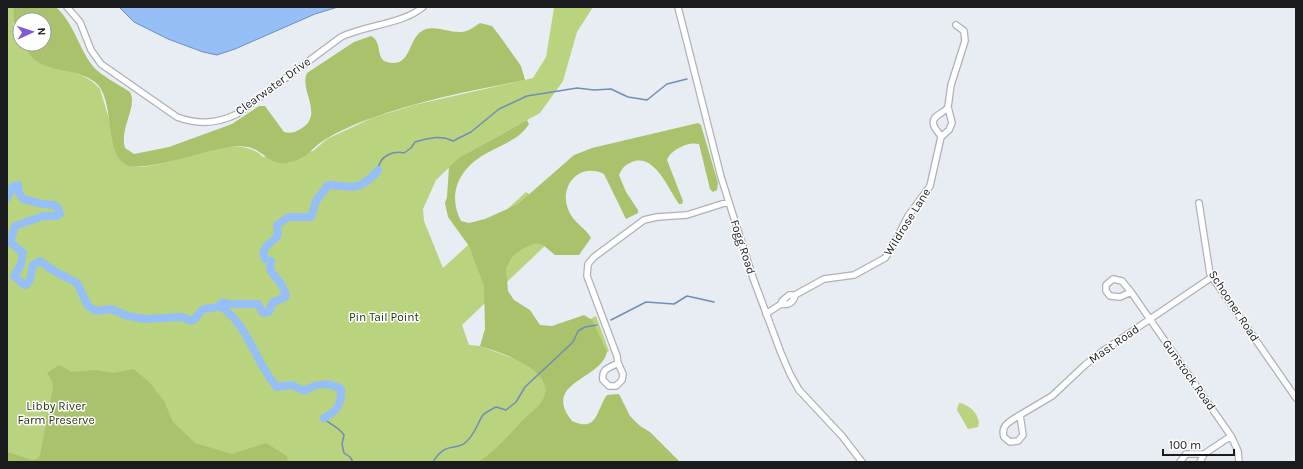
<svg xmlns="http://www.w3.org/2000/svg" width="1303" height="469" font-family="Karla,sans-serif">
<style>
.green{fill:#bad37f}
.forest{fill:#a9c26b}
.water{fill:#96bff8;stroke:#708eb6}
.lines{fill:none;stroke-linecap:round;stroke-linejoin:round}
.stream{stroke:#708eb6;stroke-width:1.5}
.river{stroke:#96bff8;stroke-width:8}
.minor-casing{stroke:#aeb2b8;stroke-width:8}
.minor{stroke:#fff;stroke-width:5.5}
.labels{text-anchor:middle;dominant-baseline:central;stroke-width:3;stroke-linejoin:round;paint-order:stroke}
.street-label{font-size:12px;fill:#191b1d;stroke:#fff}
.park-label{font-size:12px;fill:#2a340f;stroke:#fff}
</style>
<rect width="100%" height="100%" fill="#e8edf4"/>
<path class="green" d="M7,7h6l2,9 -2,10 7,18h2c5,6 10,15 17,18 20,10 46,8 61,27l22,73c28,22 107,-39 141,-5l50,-6 14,-12 45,-21 42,-13 119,-27 13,-21 8,-49 39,-1 -16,25 -14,49 -23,32 -80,44 -24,23 -13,29 1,12 19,47 83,-76 45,29 -109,104 7,20 11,1 35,13 81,-43 13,35 -64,33v9l16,69h-554z
M959,403c11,1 23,14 19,24l-10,2 -11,-19z"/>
<path class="forest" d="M13,7h43c18,17 22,39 36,58 7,10 28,20 38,27 8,15 -11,36 -5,56l9,6 35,-7 63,-23 27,-18h6l19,26c7,2 12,0 18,-4 22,-14 -3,-38 5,-55l47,-31 17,-6c12,6 4,23 16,26 24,7 21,-23 35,-31 11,-7 27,2 39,1 7,0 14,-6 19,-9l12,3 7,9 22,31 4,14c-51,10 -104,20 -153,38 -15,5 -33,13 -46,21 -17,10 -18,21 -41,24 -13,2 -19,-8 -29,-13 -9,-5 -23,-4 -33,-2 -18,3 -83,25 -97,17 -23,-14 -10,-66 -31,-83 -16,-12 -40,-10 -57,-20 -6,-3 -12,-12 -16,-18h22v-24h-24v21c-8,-12 -5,-21 -7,-34z
M527,120l2,4c-9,15 -26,20 -40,28 -28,14 -43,40 -28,69l8,2 16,-4 33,-15 56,-49 18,-7 106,-25 3,2 17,58 -1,7 -4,2 -3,-3 -11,-45c-10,-3 -29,6 -32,16l16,41 -1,3h-3c-11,-15 -24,-51 -47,-42 -7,3 -10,6 -13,13l7,17 12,18v3l-12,6 -22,-45c-24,-12 -45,11 -36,35 4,13 19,20 23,29l-12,17h-24l-12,-10 -7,-2 -14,6 -10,8 -6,11 2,23 6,9 16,10 10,15 12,1 32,-11 8,5 15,32c-6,28 -66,30 -35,69 26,12 24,-11 35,-26l12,-1 11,22 10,10 10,6 30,30h-202c18,-11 30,-26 45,-42 8,-8 20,-15 22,-27 5,-26 -47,-41 -65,-47l5,-17 -1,-43 -15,-40 -21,-29 -3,-14 2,-6 2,-30 11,-10z
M59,365l13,7 23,-2 18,3 21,-4 16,14 14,18 9,21 22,21 37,11 34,-11 21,13 1,6h-281v-10l25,8 5,-1 3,-4 13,-68 -1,-6 -5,-8z"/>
<path class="water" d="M119,7h219l-23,7 -80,35 -18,6 -14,-3 -35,-13 -34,-17z"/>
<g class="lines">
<path class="stream" d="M378,170c1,-13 14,-20 26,-17l7,-5 4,-6c14,-4 25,-7 38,-1l18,-9 28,-23 28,-13 50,-8 17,2 17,-1 17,8 19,3 20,-16 20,-5
M611,320l35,-18 28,2 13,-8 27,6
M324,418c6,7 15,9 20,17l-2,9 2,9 6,4 3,5
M433,462c13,-22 23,-10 33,-20 9,-8 11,-18 17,-27 3,-3 9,-6 13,-8l10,3 10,-8 9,-15 48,-45 5,-11 7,-4 12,-2"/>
<path class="river" d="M7,198l6,-12 5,-1 1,8 4,6 20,5 11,1 4,3 2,6 -3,2h-14l-28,10 -5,16 13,11 -2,11 -7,12 9,8 3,1 4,-5 3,-15 7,-4 14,10 23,12 11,23 8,5 15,-2 17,7 17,3 37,-2 9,4 3,-1 8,-10c9,-4 14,1 21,-8l6,2h29l5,9 6,-1 3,-9 13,-6 1,-3 -5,-10 -11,-14 1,-9 -6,-2c-6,-12 8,-16 13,-24l-1,-10 12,-8h22l5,-16 12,-16c16,0 27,7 41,-6 4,-3 6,-4 9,-9
M220,306c29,19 35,57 57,81l15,-2 12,6c13,-8 24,-9 37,-2 1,15 -4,22 -17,29"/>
<defs>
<path id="minor" d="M67,7l13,15 11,28 10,14 76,53c21,8 40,7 60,-3l104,-77c25,-12 62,-13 82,-30
M678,7l43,170 32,101 28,75 9,21 9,16 43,46 20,26
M948,107l3,-22 14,-44 -1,-10 -8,-6
M948,107l4,16 -3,7 -8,7c-1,-4 -5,-6 -7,-11 -4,-11 10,-12 14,-19z
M1199,203l11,71 86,124
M1113,279l9,2 9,11 -11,5 -10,-1 -4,-5v-6z
M1131,292l100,144 7,15 1,11
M795,295c-1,7 -7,11 -14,9l1,-3 7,-6h6l29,-16 30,-4 31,-17 8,-12 15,-30 22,-30 11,-49
M766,314l15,-10
M618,363l-1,-7 -30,-80 1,-12 6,-7 50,-37 13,-3 30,-2 41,-13
M618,363l5,11 -1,6 -6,6h-7l-6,-6c-2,-12 7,-12 15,-17z
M1020,415l32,-19 33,-31 15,-12 112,-76
M1020,415l3,20 -5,6 -8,1 -6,-5c-4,-12 7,-16 16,-22z
M1204,454l27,-18
M1180,462l6,-8h18l-4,8"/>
</defs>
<use href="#minor" class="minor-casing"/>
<use href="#minor" class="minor"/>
</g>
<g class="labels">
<g class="street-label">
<text transform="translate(273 86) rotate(-36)">Clearwater Drive</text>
<text transform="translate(907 222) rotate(-58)">Wildrose Lane</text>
<text transform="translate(743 247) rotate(72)">Fogg Road</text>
<text transform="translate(1234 306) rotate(57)">Schooner Road</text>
<text transform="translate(1114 344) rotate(-35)">Mast Road</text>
<text transform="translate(1189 375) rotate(55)">Gunstock Road</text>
</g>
<g class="park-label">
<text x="384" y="317">Pin Tail Point</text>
<text x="56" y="406">Libby River<tspan x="56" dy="14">Farm Preserve</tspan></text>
</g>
</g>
<rect width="1303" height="469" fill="none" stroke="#191b1d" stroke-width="16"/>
<g transform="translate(32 32) rotate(87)"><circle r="19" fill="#ffffff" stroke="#a3a4a5"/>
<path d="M0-3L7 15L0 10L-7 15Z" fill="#8059d3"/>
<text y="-6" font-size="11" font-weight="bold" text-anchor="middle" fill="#191b1d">N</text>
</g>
<path d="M1163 449v6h71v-6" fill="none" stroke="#191b1d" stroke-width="2"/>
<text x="1169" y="449" font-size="12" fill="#191b1d" stroke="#ffffff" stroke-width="3" paint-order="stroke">100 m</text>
</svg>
